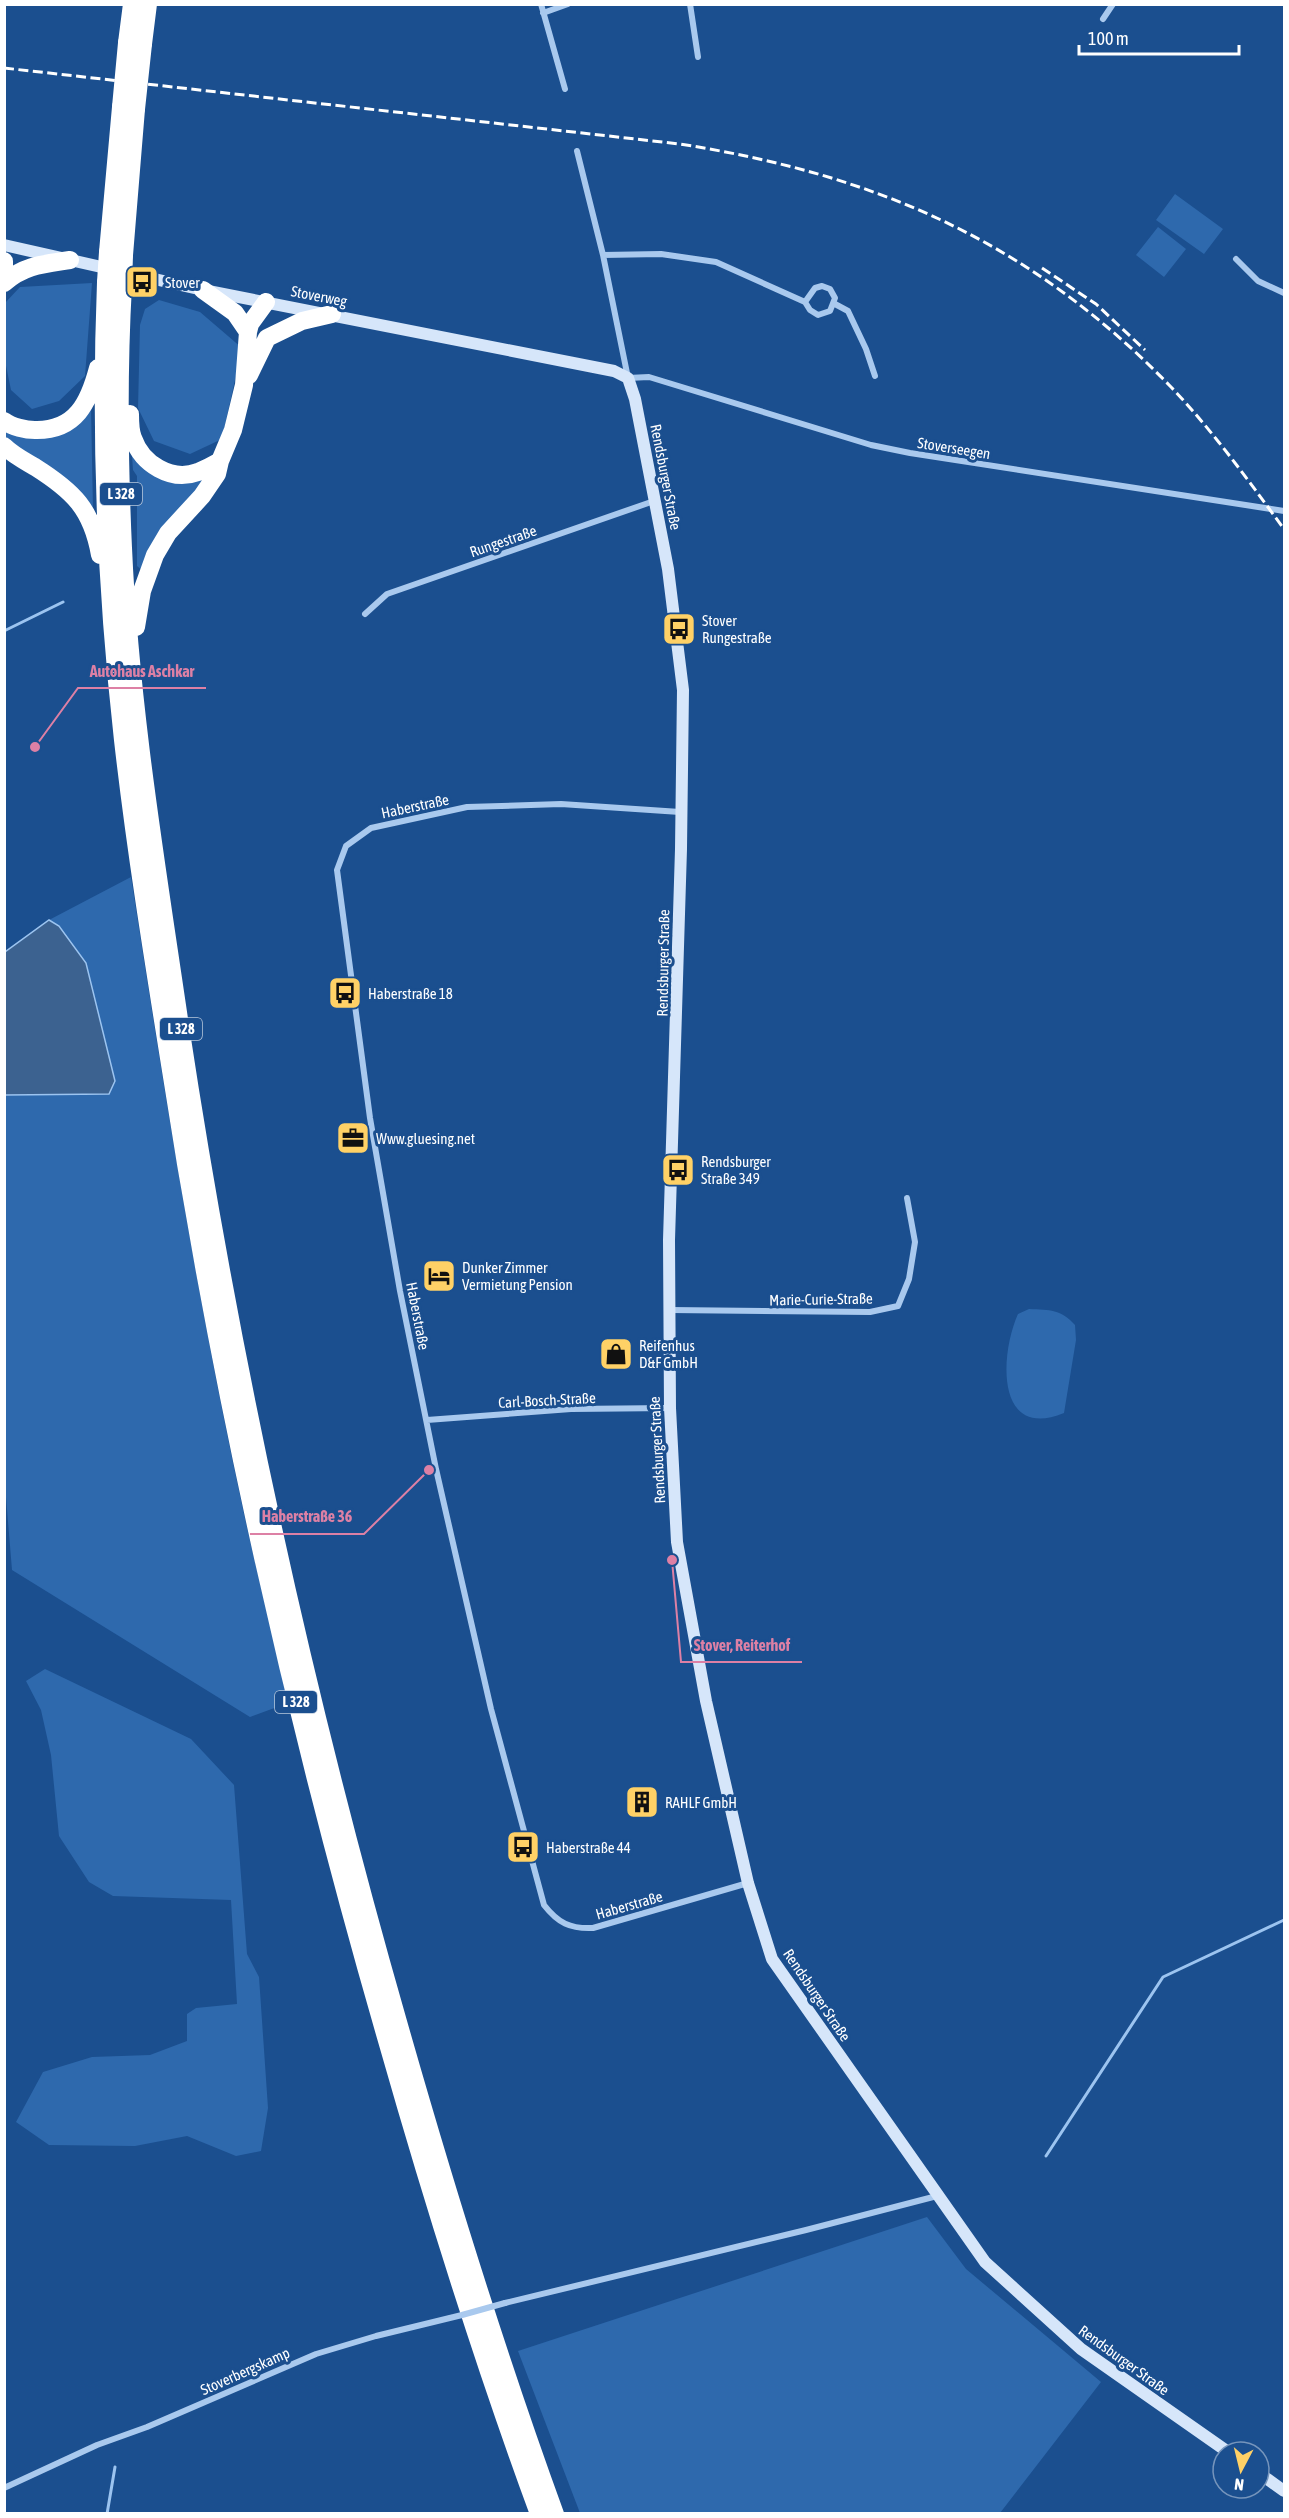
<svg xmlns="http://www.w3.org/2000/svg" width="1289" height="2518" font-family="'Asap Condensed',sans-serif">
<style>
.green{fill:#2e69ad}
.water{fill:#3c6290;stroke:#9cc4f0;stroke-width:1.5}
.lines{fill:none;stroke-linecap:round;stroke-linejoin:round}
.stream{stroke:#9cc4f0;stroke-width:3}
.street{stroke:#a9c9ee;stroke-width:6}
.secondary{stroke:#d6e6fa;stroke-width:12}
.highway{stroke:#fff;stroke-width:18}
.rail{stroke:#fff;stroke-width:3;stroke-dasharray:10 4.5;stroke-linecap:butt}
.street-bridge{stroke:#a9c9ee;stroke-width:6}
.highway-bridge{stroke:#fff;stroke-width:18}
.labels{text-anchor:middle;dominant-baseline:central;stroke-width:6;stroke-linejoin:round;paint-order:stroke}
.shield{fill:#1b4f8f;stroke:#bbcadd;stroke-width:1.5}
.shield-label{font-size:14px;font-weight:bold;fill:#fff}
.poi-label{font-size:15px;fill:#fff;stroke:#1b4f8f;text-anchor:start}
.street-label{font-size:15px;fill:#fff;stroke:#1b4f8f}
.leader{fill:none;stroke:#dd80a5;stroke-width:2}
.callout-dot{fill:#dd80a5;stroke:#1b4f8f;stroke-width:2}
.callout-label{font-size:16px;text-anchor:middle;font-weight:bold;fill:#dd80a5;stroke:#1b4f8f;stroke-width:6;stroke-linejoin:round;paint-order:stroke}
</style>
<rect width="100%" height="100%" fill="#1b4f8f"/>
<path class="green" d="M1175,194l48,35 -19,25 -48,-34z
M1158,227l28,22 -22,28 -28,-22z
M92,283l-7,93 -26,25 -27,8 -21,-19 -6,-29v-58l15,-16z
M159,300l41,12 42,36 -20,91 -32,15 -36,-13 -16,-33 2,-83 5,-16z
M91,408l2,102 -88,-70v-13l21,9z
M132,456l75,23 -65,91 -5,-4v-90l-4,-6z
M131,877c33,213 67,426 113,637 14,63 30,126 44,189l-38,14 -238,-147 -8,-97v-378l105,-2 -50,-167 -10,-6z
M1029,1309c21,1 32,0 46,16l1,15 -12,73c-69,28 -64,-59 -46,-99z
M45,1669l146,70 43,46 13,169 12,23 9,131 -7,43 -25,5 -49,-20 -52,10 -86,-1 -33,-23 27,-50 49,-15 58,-2 37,-14v-27l9,-6 41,-4 -6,-104 -118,-4 -24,-14 -30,-46 -8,-81 -10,-45 -15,-29z
M927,2217l39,52 135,113 -101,131h-420l-62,-162z"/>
<path class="water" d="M49,920l10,6 27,37 29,118 -6,13 -104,1v-143z"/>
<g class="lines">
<path class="stream" d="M4,631l59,-29
M1046,2156l117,-179 121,-57
M107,2514l8,-47"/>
<path class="street" d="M541,4l24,85
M690,4l8,53
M543,13l25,-9
M1103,19l10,-15
M577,151l26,104 25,123 21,-1 222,68 39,8 374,58
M603,255l58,-1 55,8 89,40 5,8 8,5 12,-4 5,-13 -5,-9 -8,-3 -7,2 -10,14
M1236,259l22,22 26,12
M835,304l13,7 18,38 9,27
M365,614l22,-20 267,-93
M680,812l-119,-8 -94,3 -96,21 -25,18 -9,24 33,248 30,173 36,178 55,240 53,196c14,18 26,24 49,23l155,-45
M670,1310l200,2 28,-6 11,-27 6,-37 -8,-44
M427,1420l144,-11 99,-1
M505,2303l301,-73 131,-34
M4,2488l93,-43 50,-18 169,-73 60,-18 86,-21"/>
<path class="secondary" d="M4,245l199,45 411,81 14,7 7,21 33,170 15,121 -2,159 -12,391 1,168 7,134 29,159 42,182 24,76 213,303 96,87 147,103
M1259,2473l25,18"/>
<path class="highway" d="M127,43l5,-39
M143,44l5,-40
M108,252l13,-145
M124,255l12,-146
M4,261v4
M106,282c-6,152 0,306 17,458 12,106 29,212 46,318 51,333 125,662 219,986 45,158 94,315 151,470
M4,283c20,-18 40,-19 66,-23
M123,285c-5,88 -4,176 0,263 7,161 34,320 57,478 51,337 124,669 218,996 47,165 98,330 157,492
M203,290l32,23 13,19
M249,375l18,-37 35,-17 30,-7
M130,414c0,8 0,17 3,24 9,26 38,44 65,34 7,-3 15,-7 22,-11
M4,421c8,6 22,9 31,9 41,1 54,-28 63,-62
M4,446c9,9 21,15 31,21 38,24 57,42 65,88
M136,627l6,-36 13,-36 13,-22 34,-37 15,-22 3,-13 13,-31 11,-45 4,-53 2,-8 16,-22"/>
<path class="rail" d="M4,68l676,76c197,31 351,98 491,243 42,44 77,93 113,142
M1042,268l54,36 49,46"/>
<path class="street-bridge" d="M462,2315l43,-12"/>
<path class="highway-bridge" d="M121,107l6,-64
M136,109l7,-65
M106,282l2,-30
M123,285l1,-30"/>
</g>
<defs>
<symbol id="bus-square" viewBox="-11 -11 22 22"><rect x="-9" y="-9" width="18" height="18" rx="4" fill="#ffd166" stroke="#1b4f8f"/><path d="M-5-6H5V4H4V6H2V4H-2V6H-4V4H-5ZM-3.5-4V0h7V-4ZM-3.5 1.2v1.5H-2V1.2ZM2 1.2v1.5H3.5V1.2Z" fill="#111"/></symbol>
<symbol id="office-square" viewBox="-11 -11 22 22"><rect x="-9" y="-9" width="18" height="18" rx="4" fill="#ffd166" stroke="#1b4f8f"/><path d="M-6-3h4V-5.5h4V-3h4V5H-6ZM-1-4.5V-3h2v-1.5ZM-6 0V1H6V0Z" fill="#111"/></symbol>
<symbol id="hotel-square" viewBox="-11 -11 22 22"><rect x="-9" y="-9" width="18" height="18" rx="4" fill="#ffd166" stroke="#1b4f8f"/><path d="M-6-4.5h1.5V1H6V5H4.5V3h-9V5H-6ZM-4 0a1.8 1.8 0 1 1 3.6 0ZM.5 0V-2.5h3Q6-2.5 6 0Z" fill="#111"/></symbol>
<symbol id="shop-square" viewBox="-11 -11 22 22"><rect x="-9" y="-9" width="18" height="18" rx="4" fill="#ffd166" stroke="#1b4f8f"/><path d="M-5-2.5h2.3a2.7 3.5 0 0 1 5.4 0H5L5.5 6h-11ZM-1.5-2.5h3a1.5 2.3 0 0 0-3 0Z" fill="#111"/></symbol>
<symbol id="building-square" viewBox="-11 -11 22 22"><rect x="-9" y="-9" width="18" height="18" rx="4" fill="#ffd166" stroke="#1b4f8f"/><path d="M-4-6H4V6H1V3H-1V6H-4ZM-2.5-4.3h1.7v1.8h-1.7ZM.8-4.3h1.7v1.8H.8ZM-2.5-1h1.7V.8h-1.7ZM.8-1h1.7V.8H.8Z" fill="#111"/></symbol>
</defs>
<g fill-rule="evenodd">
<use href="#bus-square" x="123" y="263" width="38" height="38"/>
<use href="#bus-square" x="660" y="610" width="38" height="38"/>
<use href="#bus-square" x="326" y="974" width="38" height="38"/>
<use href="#office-square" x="334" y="1119" width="38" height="38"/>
<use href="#bus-square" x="659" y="1151" width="38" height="38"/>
<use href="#hotel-square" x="420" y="1257" width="38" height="38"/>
<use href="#shop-square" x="597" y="1335" width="38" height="38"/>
<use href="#building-square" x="623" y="1783" width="38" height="38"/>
<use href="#bus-square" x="504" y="1828" width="38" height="38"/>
</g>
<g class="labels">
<g class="shield">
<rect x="100" y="483" width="42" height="22" rx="4.5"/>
<rect x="160" y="1018" width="42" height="22" rx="4.5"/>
<rect x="275" y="1691" width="42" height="22" rx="4.5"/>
</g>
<g class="shield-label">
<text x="121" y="494">L 328</text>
<text x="181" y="1029">L 328</text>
<text x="296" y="1702">L 328</text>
</g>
<g class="poi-label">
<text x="165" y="282">Stover</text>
<text x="702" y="620">Stover<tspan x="702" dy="17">Rungestraße</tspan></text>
<text x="368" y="993">Haberstraße 18</text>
<text x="376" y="1138">Www.gluesing.net</text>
<text x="701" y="1161">Rendsburger<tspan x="701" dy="17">Straße 349</tspan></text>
<text x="462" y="1267">Dunker Zimmer<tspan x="462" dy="17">Vermietung Pension</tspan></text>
<text x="639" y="1345">Reifenhus<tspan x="639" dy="17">D&amp;F GmbH</tspan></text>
<text x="665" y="1802">RAHLF GmbH</text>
<text x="546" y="1847">Haberstraße 44</text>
</g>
<g class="street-label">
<text transform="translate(319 296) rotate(11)">Stoverweg</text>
<text transform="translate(954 448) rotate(9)">Stoverseegen</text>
<text transform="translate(666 477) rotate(79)">Rendsburger Straße</text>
<text transform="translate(503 541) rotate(-19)">Rungestraße</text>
<text transform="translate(415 806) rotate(-12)">Haberstraße</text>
<text transform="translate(663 963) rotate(-89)">Rendsburger Straße</text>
<text transform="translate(821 1299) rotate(-1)">Marie-Curie-Straße</text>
<text transform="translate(418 1316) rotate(79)">Haberstraße</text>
<text transform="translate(547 1400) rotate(-3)">Carl-Bosch-Straße</text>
<text transform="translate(657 1450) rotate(-93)">Rendsburger Straße</text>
<text transform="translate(629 1905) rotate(-16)">Haberstraße</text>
<text transform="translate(817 1995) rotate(56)">Rendsburger Straße</text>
<text transform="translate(1124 2360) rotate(36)">Rendsburger Straße</text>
<text transform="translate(245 2371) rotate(-24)">Stoverbergskamp</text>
</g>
</g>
<path class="leader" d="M35 747L78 688H206M429 1470L364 1534H250M672 1560L681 1662H802"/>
<g class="callout-dot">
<circle cx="35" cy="747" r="6"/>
<circle cx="429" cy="1470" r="6"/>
<circle cx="672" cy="1560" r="6"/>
</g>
<g class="callout-label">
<text x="142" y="677">Autohaus Aschkar</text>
<text x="307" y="1522">Haberstraße 36</text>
<text x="742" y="1651">Stover, Reiterhof</text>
</g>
<rect width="1289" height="2518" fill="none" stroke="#ffffff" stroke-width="12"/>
<g transform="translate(1241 2470) rotate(187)"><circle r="28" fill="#1b4f8f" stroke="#7695bc" stroke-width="1.5"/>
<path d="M0-4.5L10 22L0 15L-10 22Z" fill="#ffd166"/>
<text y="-9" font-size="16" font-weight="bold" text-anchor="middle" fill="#ffffff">N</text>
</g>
<path d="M1079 45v9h160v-9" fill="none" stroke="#ffffff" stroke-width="3"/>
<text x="1088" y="45" font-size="18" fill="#ffffff" stroke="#1b4f8f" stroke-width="4.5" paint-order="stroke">100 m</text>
</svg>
